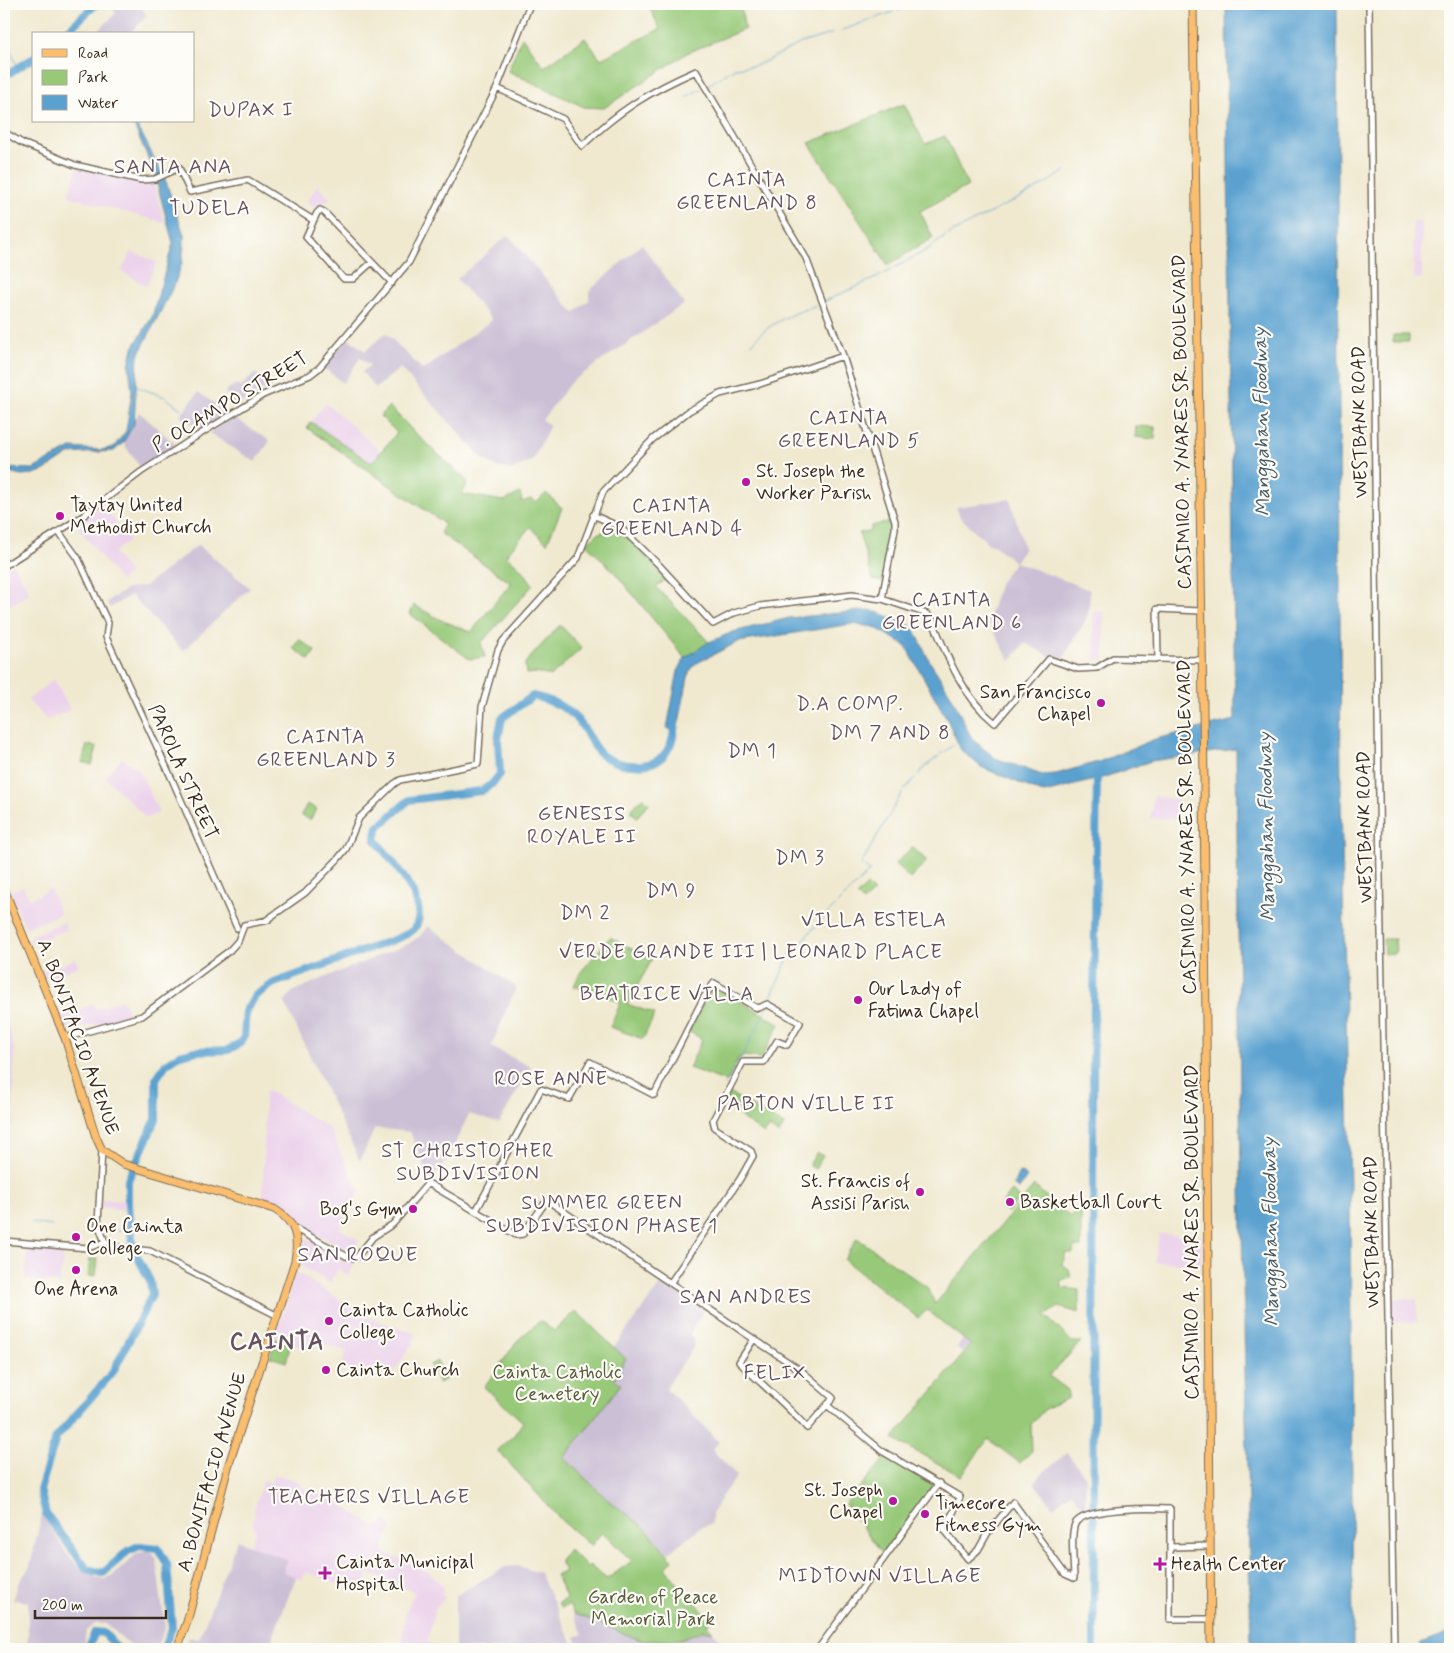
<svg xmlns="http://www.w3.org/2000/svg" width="1454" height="1653" font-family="Mynerve,sans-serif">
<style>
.built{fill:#ebd1eb}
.industrial{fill:#cbbfd5}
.green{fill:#97c979;stroke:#697a4c}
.water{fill:#5aa1d0;stroke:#4a6677}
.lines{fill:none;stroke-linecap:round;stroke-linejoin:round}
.stream{stroke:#5aa1d0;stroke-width:1}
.river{stroke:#5aa1d0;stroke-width:8}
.minor-casing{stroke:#7a6d5c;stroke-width:8}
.major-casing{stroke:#7a6d5c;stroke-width:9}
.minor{stroke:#fff;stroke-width:5}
.major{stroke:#fabe6e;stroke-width:7}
.poi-dot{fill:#b5179e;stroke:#fdfcf7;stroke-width:2}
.labels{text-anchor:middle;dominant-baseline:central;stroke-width:4.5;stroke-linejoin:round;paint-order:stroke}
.street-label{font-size:19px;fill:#3b2a1e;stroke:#fdfcf7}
.poi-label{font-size:19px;fill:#3b2a1e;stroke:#fdfcf7;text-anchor:start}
.park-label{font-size:19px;fill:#575a39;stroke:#fdfcf7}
.neighbourhood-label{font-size:20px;letter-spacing:1px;fill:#66525f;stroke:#fdfcf7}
.water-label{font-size:20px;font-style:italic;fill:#475a65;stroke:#fdfcf7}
.quarter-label{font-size:21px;letter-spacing:1px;fill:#66525f;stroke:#fdfcf7}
.district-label{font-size:24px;font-weight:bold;letter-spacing:1px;fill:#66525f;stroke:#fdfcf7}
</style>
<rect width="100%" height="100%" fill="#fdfcf7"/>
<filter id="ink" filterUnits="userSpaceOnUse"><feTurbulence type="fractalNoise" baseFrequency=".02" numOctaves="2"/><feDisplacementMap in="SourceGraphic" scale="10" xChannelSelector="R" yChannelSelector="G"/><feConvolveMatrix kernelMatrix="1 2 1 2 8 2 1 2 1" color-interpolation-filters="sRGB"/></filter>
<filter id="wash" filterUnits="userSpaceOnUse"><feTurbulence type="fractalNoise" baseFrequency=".0096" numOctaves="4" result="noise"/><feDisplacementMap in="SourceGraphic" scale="20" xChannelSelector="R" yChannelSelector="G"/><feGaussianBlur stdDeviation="1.12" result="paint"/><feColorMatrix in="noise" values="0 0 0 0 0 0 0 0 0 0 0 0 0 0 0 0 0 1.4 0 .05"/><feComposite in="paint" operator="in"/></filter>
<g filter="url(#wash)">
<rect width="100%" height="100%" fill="#f0e9d0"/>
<path class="built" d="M77,168l66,14h10l12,41 -97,-27z
M317,185l13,13 -9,9 -2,-3 -3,4 -9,-6z
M1413,222h9v57h-8z
M132,252l25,10 -11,24 -25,-15z
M326,403l55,48 -10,12 -60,-41z
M103,505l26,35 -15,13 16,20 -10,8 -44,-56z
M13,564l17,29 -26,16v-40z
M1104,611l1,49h-11l-1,-48z
M54,679l16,31 -23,10 -19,-20z
M122,758l18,13 19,42 -13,5 -41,-41z
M1154,796l24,4 -2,19 -26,-1z
M23,886l7,13 20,-10 10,25 -34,14 -16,-36z
M64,922l2,8 -35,13 -2,-7z
M76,959l3,7 -34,14 -3,-8z
M123,1000l7,15 -18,6 -44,9 -7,-13 32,-13 3,5z
M4,1019l7,15 3,17 -1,75h-9z
M265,1091h3l61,37 30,64 -20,36 20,13 -8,13 -20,-13 -34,-15 -11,-11 1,-3 -24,-15z
M101,1199l23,2 -1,9 -23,-3z
M1159,1234l43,2 -1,28 -46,-2z
M306,1238l37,21 12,3 -6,13 -11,-5 1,-4 -9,17 -29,-17 2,-23z
M27,1244l38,5 -6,35 -34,-5z
M296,1272l72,45 48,17 -3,9 -23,34 -17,-5 -2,4 -29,-9 4,-16 -23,-7 -1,4 -7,-2 -1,4 -39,-11z
M1390,1299h27v23h-27z
M275,1474l27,9 -1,4 35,14 40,26 10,-7 6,7 -10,24 47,21 15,15 -3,8 4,2 -10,12 -8,33 8,3 -1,4h-10l-22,-7 4,-32 9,-18 -46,-19 -8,20 -55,-21 -4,8 -19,-8 4,-11 -37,-15 6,-17 -3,-2 2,-19 8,-28 8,3z"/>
<path class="industrial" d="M110,4h29l8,12 -18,18h-31l-1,-2 19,-19z
M508,235l66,78 15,-13v-9l53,-47 42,60 -113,78 -29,38 8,5 -17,35 -21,10 -14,-3 -14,-7 -84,-92 -24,20 -14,-16 8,-7 -10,-7 -17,25 -19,-15 24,-30 17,13 21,-18 37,37 69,-50 -35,-41z
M255,373l17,12 -39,23 -8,-17 10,-7 6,3z
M198,392l30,21 -27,17 -21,-14z
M139,412l37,33 -36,22 -17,-24z
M233,417l37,24 -15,21 -46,-29z
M1010,499l14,49 -9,14 75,28 -1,20 -4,11 -24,41 -36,-19 -15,18 -22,-40 12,-39 15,-20 -20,-16 -6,-2 -29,-27 -4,-10z
M198,545l52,43 -67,63 -52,-56 -21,13 -4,-6 21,-13 18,-3z
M428,926l88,61 -25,60 40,20 -32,56 -30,-9 -22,46 -13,17h-3l-3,-3 -18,-42 -35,-4 -15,33 -76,-159 8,-10 27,-12 89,-36 12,-8z
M664,1280l41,28 -16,27 5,3 -1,10 -27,40 53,54 -7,8 25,26 -16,21 -9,17v9l-12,5 -32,25 -24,-26 -36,-27 -44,-42 57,-74 -7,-5 12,-20 -12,-12z
M963,1339l8,6 -7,9 -8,-6z
M1067,1453l19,24 -1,32 -14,-17 -18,15 -19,-24 5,-7z
M42,1514l24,39 13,14 19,11 7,1 11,-6 22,-20 10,-2 5,2 3,5 9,70 -8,17 -23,3 -28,-24 -9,-1 -11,7 -2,19h-59l3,-11v-36l-15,-2 5,-15 12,-19z
M237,1540l50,20 -4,12 13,5 -28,72h-82l4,-7 -5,-5 14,2z
M517,1566l23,7 35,76h-120v-53l50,-29z
M573,1613l70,28 37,-2 24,-9 9,2 16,17h-149l-5,-12 8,-3z"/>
<path class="green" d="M648,4h92l5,25 -58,24 -83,55 -20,-1 -76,-36 14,-34 22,30 41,-29 16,21 59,-30z
M904,104l21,40 20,-8 23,50 -48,25 13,27 -45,27 -79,-122z
M1393,335h16v7h-16z
M389,406l26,27 53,49 -6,12 42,7 16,-8 2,9 9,-3 6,3 9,-9 16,15 -15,35 -17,-16 -24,28 18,17 9,13 -52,58 4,14 -16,2 -59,-45 4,-9 27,15 30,12 40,-49 -71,-50 5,-9 -138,-96 4,-6 60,41 26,-30 -17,-17z
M1136,426l19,1v12l-20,-2z
M892,521l1,12 -10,49 -10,-2 -14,-47 12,-3v-4z
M616,526l52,52 -12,9 53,55 -24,16 -70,-85 -29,-29 11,-10z
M560,625l22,23 -31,28 -15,-3 -10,1 -1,-11z
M299,639l16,12 -6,9 -16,-12z
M87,745l10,2 -5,18 -10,-3z
M643,797l6,6 -12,14 -7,-6z
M307,804l10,5 -7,11 -9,-5z
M912,847l15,14 -17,18 -15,-15z
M867,885l7,7 -11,10 -6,-7z
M610,937l42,23 -25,44 28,10 -12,25 -33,-12 11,-25 -47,-16 6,-13z
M1383,939h12l1,14 -12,1z
M713,986l67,38 -19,34 -17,-2 -5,2 -12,24 -38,-14 13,-29 -14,-8z
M728,1092l56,33 -5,9 -10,-6 -5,6 -21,-15 -7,-8 -14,-8z
M817,1152l6,4 -8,13 -6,-4z
M1034,1186l36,31 11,-12v42h-7l-1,6h-7l-4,11 7,5 2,9 -10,2 1,8 17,2v23l-20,-6 -14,8 27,27h9l-32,34 19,14v8l-22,10 -15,16 1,27 -12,12 -32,-24 -27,37 -68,-37 78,-94 -44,-35 -9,8 -74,-58 13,-22 71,50 7,16z
M1012,1191l8,7 -12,14 -8,-6z
M90,1259h8l-2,17h-8z
M576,1311l50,48 -12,20 7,5 -57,74 44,42 36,27 29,33 -8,8 28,34 2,-1 15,21 -3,3 6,7 -9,-2 -24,9 -37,2 -70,-28 -4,-8 -8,3 -3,-5 9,-4 -11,-23 9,-5 -5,-10 9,-12 18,18 2,-2 18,14 25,-18 -30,-29 -11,14 -29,-25 -65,-71 17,-15 9,-13 -39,-35 34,-47 22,-19 14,10z
M275,1339l16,4 -5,19 -16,-5z
M437,1361l9,18 -7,4 -9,-18z
M886,1457l48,28 -51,69 -38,-50z"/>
<path class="water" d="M1226,4h111l4,797 9,385 3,463h-102l-10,-462 -5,-438 -85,12 -49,17 -57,15 -5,-1 -59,-25 -20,-17 -14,-31 -42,-74 -31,-18 -22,-3 -114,18 -43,22 -6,9 -12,59 -10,-4 11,-57 7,-13 24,-16 24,-10 56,-14 81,-8 29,10 15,8 16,34 20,31 22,46 23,19 47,17 14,-1 45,-13 54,-22 80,-19z
M132,121h3l30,58 19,56v9l-2,19 -7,20 -37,73 -4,68 -11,19 -9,8 -45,3 -24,16 -11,4 -13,1 -17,-4v-3l29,1 38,-21 30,2 13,-3 12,-16 6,-39 -3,-27 4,-17 19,-31 21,-74 -20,-74z
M1021,1173l6,4 -8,12 -6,-4 5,-11z
M1450,1633v10l-17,6h-14l1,-5z"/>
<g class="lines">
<path class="stream" d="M898,11l15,-7
M68,30v4
M840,31l53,-19
M4,42l3,2 11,23
M708,85l27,-17 23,-3 43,-22 33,-10
M686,97l15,-8
M825,301l57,-26 46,-26 19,-14 84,-43 35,-21
M752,344c16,-23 45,-31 69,-41
M135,386l30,11 16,12
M904,790l22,-24 31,-24
M769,1002l19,-44 29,-34 53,-53 -9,-7 41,-71
M755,1032l13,-26
M723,1089c9,-20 21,-35 30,-54
M32,1223l20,3
M102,1229l28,1"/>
<path class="river" d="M64,34l32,-30
M4,76l30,-18
M88,1649l7,-17 9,1 14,16
M163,1649l9,-21 -5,-64 -9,-16 -19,-2 -11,5 -25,22 -16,-4 -41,-55 -6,-24 16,-52 57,-66 39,-77 -2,-14 -14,-27 -6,-24 -2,-26v-24l28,-61v-40l10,-15 14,-9 16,-4 32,-1 12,-7 4,-6 2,-27 10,-15 18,-12 122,-44c4,-2 13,-5 17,-9 22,-24 -24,-71 -38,-91l3,-12 31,-27 72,-9 11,-7 8,-10 -2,-35 4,-21 31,-22c25,6 42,15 54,38 4,7 10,18 16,22 17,11 52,15 64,-5 6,-9 7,-19 8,-30
M1094,1649l-1,-567 4,-310"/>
</g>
</g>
<g filter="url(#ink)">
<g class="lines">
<defs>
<path id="minor" d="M1369,4l11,873 14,772
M497,88l66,31 19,27c36,-35 68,-55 114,-75l110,187 37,98 52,165v8l-13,70
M4,132l18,11 53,22 66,15 14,-1 24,-11 11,24 58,-12 65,40
M371,263l-18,16h-9l-38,-42 11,-24 3,-3 4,2 68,71
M593,515l27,12 39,38 54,59 21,-11 26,-7 92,-11 30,4 45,15 5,5c15,38 31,78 63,104l54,-64 29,10 19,-1 16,-10 88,2
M59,532l19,26 30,65 -2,14 65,140 66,151
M4,566l79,-50 58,-44 48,-31 74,-46 47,-20 9,-7 90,-106 88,-174 33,-84
M1158,658l-1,-49 43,2
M265,921l40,-28 32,-33 9,-11 13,-31 35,-34 6,-4 78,-16 4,-57 16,-57 5,-9 75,-83 25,-66 50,-53 36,-28 31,-17 40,-10 83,-28
M65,1038l77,-22 87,-65 9,-10 6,-16 24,-5
M102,1150l-4,74 7,18 10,5 35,4 126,64
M476,1211l65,-122 28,10 21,-37 64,33 50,-98 10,-14 41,24 4,1 8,-4 33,19 -13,22 -10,-4 -13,21h-21l-30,58 2,8 36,23 2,5 -13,23 -69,103
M294,1228l52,28 10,2 17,-21 20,-13 35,-41 88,52 7,-1 22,-31h6l252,169 30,26 -26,30c-21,-24 -46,-44 -68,-66l15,-23
M4,1241l84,7 17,-6
M828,1406l54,45 78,46 -7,16 -10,15 25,31 10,-9 9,-16 26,-32 52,72 9,4c0,-13 -4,-43 1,-54 8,-17 78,-16 95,-15v110h41
M1171,1547l39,-1
M818,1649l121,-166"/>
<path id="major" d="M1193,4l11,776 7,869
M4,889l61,149 31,99 6,13 21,14 151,45c22,13 25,28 21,52l-67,206 -41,155 -10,27"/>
</defs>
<use href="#minor" class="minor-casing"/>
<use href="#major" class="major-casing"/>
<use href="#minor" class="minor"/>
<use href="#major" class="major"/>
</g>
</g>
<g class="poi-dot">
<circle cx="746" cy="482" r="5"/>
<circle cx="60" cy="516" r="5"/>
<circle cx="1101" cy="703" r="5"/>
<circle cx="858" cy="1000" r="5"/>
<circle cx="920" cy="1192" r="5"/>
<circle cx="1010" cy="1202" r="5"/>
<circle cx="413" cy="1209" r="5"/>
<circle cx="76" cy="1237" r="5"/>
<circle cx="76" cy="1270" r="5"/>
<circle cx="329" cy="1321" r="5"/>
<circle cx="326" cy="1370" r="5"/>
<circle cx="893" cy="1501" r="5"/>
<circle cx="925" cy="1514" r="5"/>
<path d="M1157.5 1556.5h5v5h5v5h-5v5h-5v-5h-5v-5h5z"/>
<path d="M322.5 1565.5h5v5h5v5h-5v5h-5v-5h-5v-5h5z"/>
</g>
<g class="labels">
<g class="street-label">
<text transform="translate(230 402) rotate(-31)">P. OCAMPO STREET</text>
<text transform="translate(1182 422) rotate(-91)">CASIMIRO A. YNARES SR. BOULEVARD</text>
<text transform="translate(1360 422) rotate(-91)">WESTBANK ROAD</text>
<text transform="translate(183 772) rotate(66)">PAROLA STREET</text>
<text transform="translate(1187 827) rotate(-91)">CASIMIRO A. YNARES SR. BOULEVARD</text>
<text transform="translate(1365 827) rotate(-91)">WESTBANK ROAD</text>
<text transform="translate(78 1037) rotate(70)">A. BONIFACIO AVENUE</text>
<text transform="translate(1192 1232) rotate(-90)">CASIMIRO A. YNARES SR. BOULEVARD</text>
<text transform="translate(1372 1232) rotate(-91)">WESTBANK ROAD</text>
<text transform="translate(212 1472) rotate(-74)">A. BONIFACIO AVENUE</text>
</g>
<g class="poi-label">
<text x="756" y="471">St. Joseph the<tspan x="756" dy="22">Worker Parish</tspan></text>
<text x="70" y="505">Taytay United<tspan x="70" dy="22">Methodist Church</tspan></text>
<text x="1091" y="692" text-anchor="end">San Francisco<tspan x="1091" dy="22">Chapel</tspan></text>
<text x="868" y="989">Our Lady of<tspan x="868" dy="22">Fatima Chapel</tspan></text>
<text x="910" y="1181" text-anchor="end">St. Francis of<tspan x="910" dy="22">Assisi Parish</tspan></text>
<text x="1020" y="1202">Basketball Court</text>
<text x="403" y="1209" text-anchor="end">Bog's Gym</text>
<text x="86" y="1226">One Cainta<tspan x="86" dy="22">College</tspan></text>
<text x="76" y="1289" text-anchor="middle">One Arena</text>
<text x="339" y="1310">Cainta Catholic<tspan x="339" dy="22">College</tspan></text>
<text x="336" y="1370">Cainta Church</text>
<text x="883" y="1490" text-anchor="end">St. Joseph<tspan x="883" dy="22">Chapel</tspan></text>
<text x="935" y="1503">Timecore<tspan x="935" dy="22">Fitness Gym</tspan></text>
<text x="336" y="1562">Cainta Municipal<tspan x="336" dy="22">Hospital</tspan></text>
<text x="1171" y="1564">Health Center</text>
</g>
<g class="park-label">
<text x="557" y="1372">Cainta Catholic<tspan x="557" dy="22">Cemetery</tspan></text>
<text x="653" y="1597">Garden of Peace<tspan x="653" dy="22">Memorial Park</tspan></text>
</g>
<g class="neighbourhood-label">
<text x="251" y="110">DUPAX I</text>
<text x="747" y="180">CAINTA<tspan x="747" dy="23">GREENLAND 8</tspan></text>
<text x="210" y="208">TUDELA</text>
<text x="849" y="418">CAINTA<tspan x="849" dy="23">GREENLAND 5</tspan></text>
<text x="672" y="506">CAINTA<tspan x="672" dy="23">GREENLAND 4</tspan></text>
<text x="952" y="600">CAINTA<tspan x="952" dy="23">GREENLAND 6</tspan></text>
<text x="850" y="704">D.A COMP.</text>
<text x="890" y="733">DM 7 AND 8</text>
<text x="326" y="737">CAINTA<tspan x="326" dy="23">GREENLAND 3</tspan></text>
<text x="752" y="751">DM 1</text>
<text x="582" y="814">GENESIS<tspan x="582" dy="23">ROYALE II</tspan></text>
<text x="800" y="858">DM 3</text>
<text x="671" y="891">DM 9</text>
<text x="585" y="913">DM 2</text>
<text x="874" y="920">VILLA ESTELA</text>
<text x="751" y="952">VERDE GRANDE III | LEONARD PLACE</text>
<text x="667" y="994">BEATRICE VILLA</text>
<text x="551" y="1079">ROSE ANNE</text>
<text x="806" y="1104">PABTON VILLE II</text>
<text x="468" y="1151">ST CHRISTOPHER<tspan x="468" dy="23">SUBDIVISION</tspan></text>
<text x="602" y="1203">SUMMER GREEN<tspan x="602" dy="23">SUBDIVISION PHASE 1</tspan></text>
<text x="775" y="1373">FELIX</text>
<text x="369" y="1497">TEACHERS VILLAGE</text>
<text x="880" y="1576">MIDTOWN VILLAGE</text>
</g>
<g class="water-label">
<text transform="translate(1262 422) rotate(-91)">Manggahan Floodway</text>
<text transform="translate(1267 827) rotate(-91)">Manggahan Floodway</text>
<text transform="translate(1271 1232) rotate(-91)">Manggahan Floodway</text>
</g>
<g class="quarter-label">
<text x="173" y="167">SANTA ANA</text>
<text x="358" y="1255">SAN ROQUE</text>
<text x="746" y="1297">SAN ANDRES</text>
</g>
<g class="district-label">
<text x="277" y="1342">CAINTA</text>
</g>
</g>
<rect width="1454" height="1653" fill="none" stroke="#fdfcf7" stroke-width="20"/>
<rect x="32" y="32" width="162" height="90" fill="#fdfcf7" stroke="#afa8a0"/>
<rect x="42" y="49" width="25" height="8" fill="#fabe6e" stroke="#afa8a0"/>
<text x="78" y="58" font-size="15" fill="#3b2a1e">Road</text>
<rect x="42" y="70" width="25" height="15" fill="#97c979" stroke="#afa8a0"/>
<text x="78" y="82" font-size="15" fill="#3b2a1e">Park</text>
<rect x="42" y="95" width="25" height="15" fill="#5aa1d0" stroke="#afa8a0"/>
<text x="78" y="108" font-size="15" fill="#3b2a1e">Water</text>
<path d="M35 1610v8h131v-8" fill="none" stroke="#3b2a1e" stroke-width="2.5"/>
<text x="42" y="1610" font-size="15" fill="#3b2a1e" stroke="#fdfcf7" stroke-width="4" paint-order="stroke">200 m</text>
</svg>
